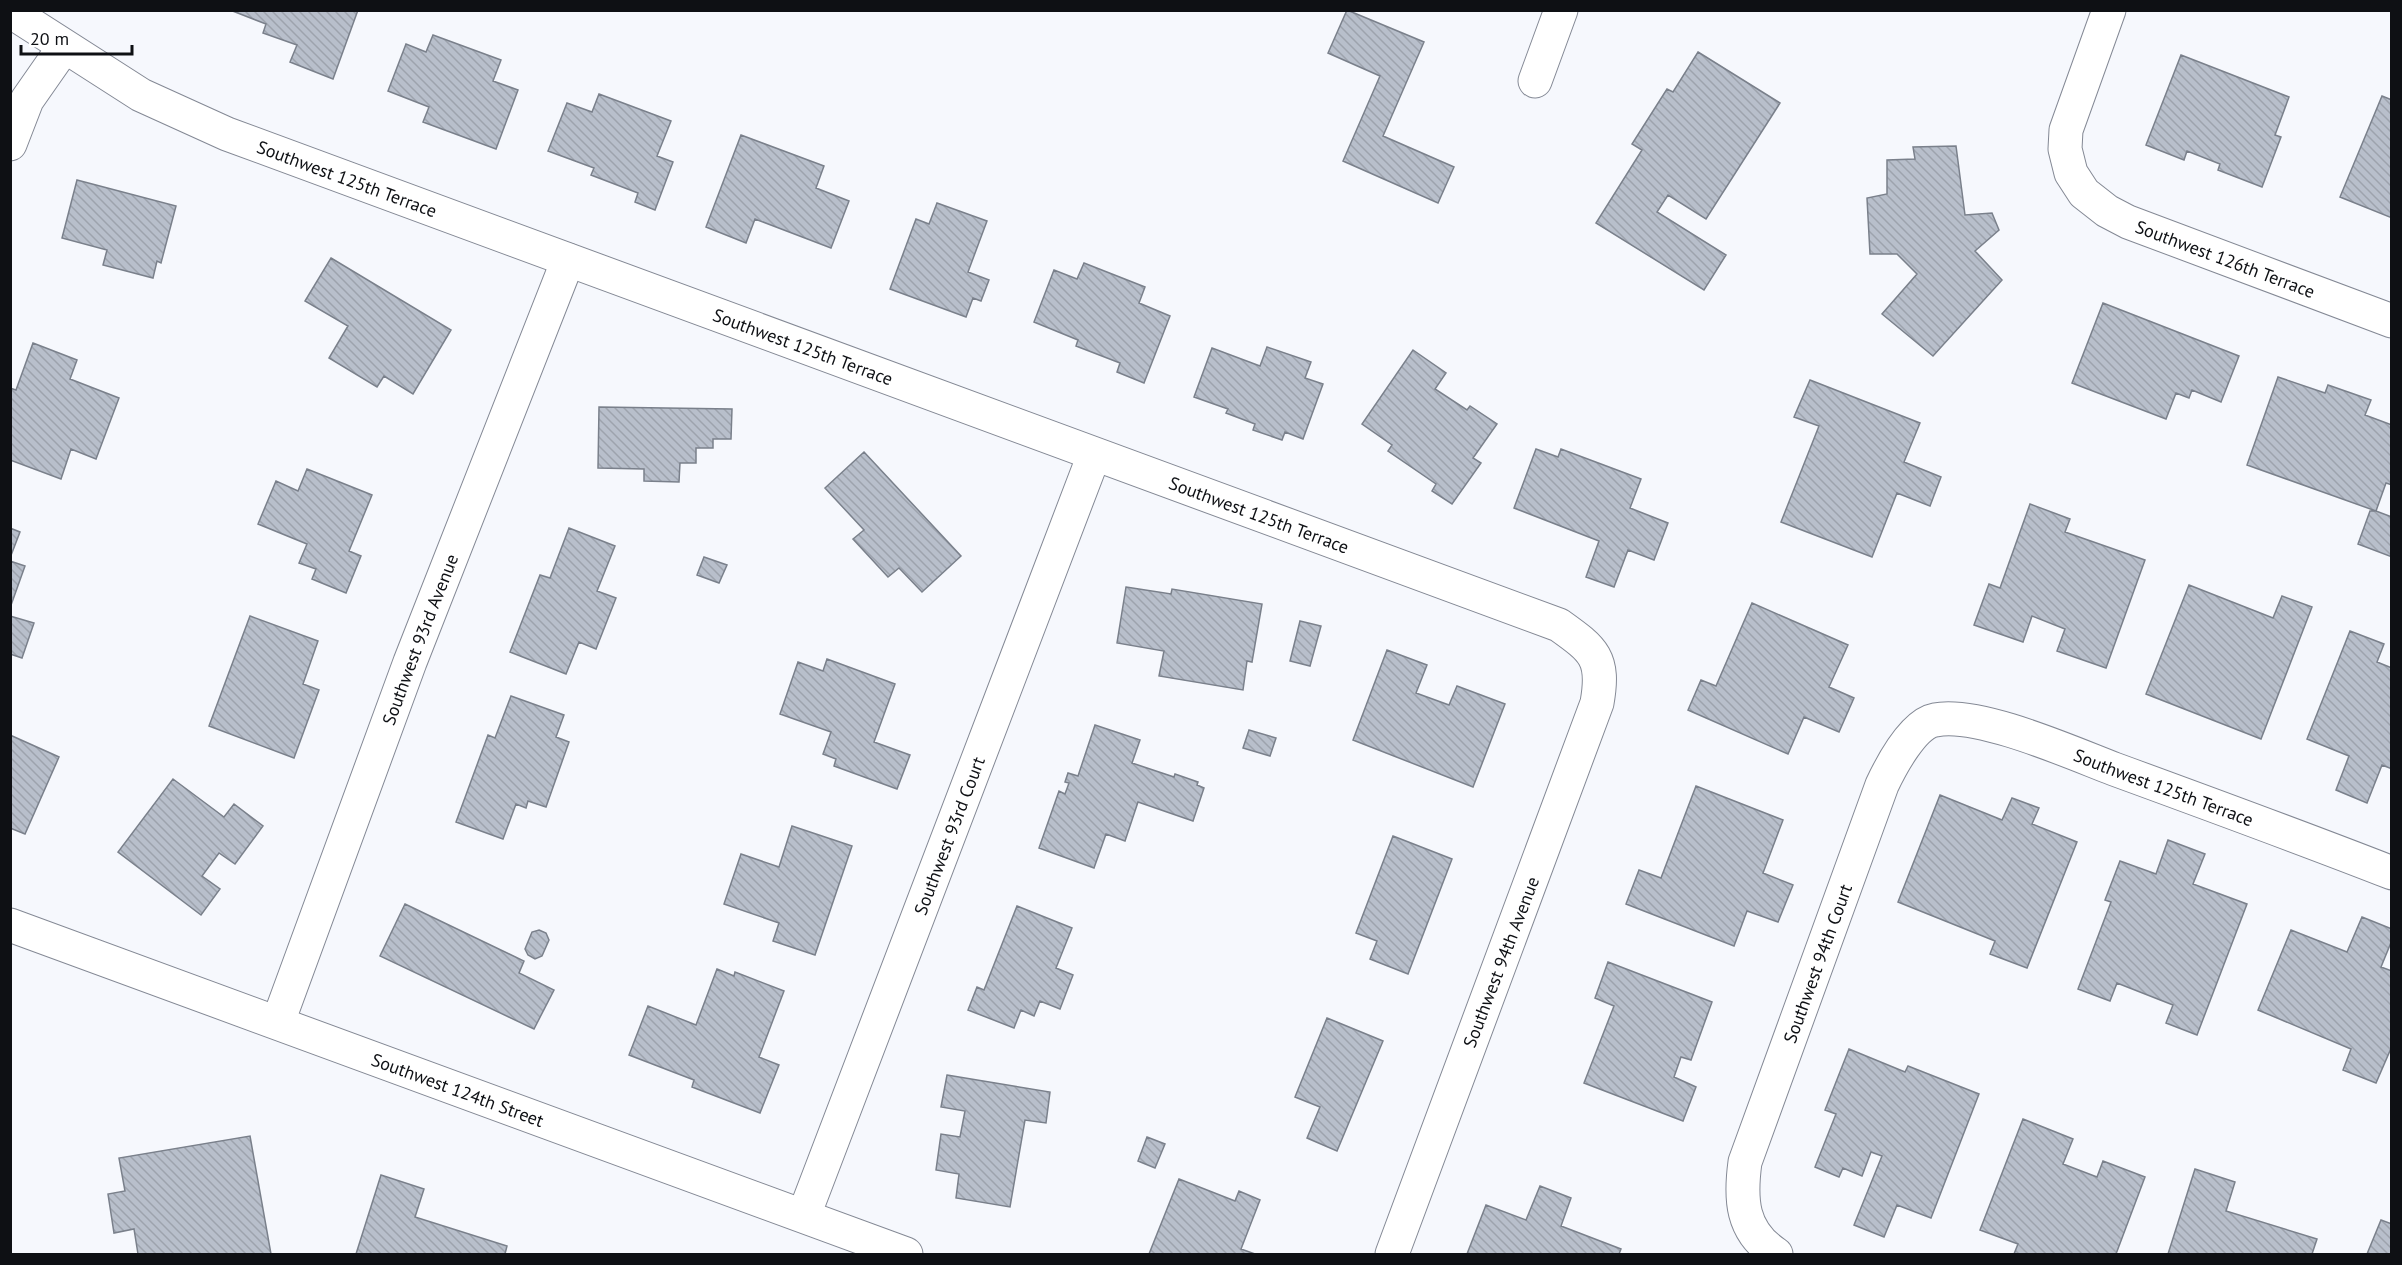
<svg xmlns="http://www.w3.org/2000/svg" width="2402" height="1265" font-family="'PT Sans',sans-serif">
<style>
.building{fill:url(#building-back-hatch);stroke:#7a808b;stroke-width:1.5}
.lines{fill:none;stroke-linecap:round;stroke-linejoin:round}
.minor-casing{stroke:#848995;stroke-width:35}
.minor{stroke:#fff;stroke-width:33}
.labels{text-anchor:middle;dominant-baseline:central;stroke-width:5;stroke-linejoin:round;paint-order:stroke}
.street-label{font-size:18px;fill:#0e1014;stroke:#fff}
</style>
<defs>
<pattern id="building-back-hatch" width="6" height="6" patternUnits="userSpaceOnUse" patternTransform="scale(1.5)"><rect width="6" height="6" fill="#b8bfcb"/><path d="M-1 5l2 2M0 0l6 6M5-1l2 2" fill="none" stroke="#9da3ad"/></pattern>
</defs>
<rect width="100%" height="100%" fill="#f6f8fd"/>
<path class="building" d="M230,10h128l-25,69 -43,-17 7,-17 -34,-12 3,-9z
M1347,10l77,32 -41,94 71,31 -16,36 -95,-42 37,-85 -52,-23z
M433,35l68,25 -8,21 25,9 -22,59 -73,-27 6,-15 -41,-16 18,-47 20,8z
M1698,52l82,51 -74,116 -38,-24 -11,17 69,43 -22,35 -108,-67 46,-73 -10,-6 35,-55 6,3z
M2181,55l108,42 -14,38 6,2 -19,50 -44,-17 2,-6 -33,-13 -3,9 -38,-15z
M599,94l72,27 -14,35 16,6 -18,48 -20,-8 3,-9 -47,-18 3,-7 -46,-17 19,-48 25,9z
M2382,96l10,4v118l-52,-21z
M741,135l83,31 -8,22 33,13 -18,47 -76,-29 -9,24 -40,-16z
M1956,146l9,69 27,-2 7,17 -24,21 27,29 -69,76 -51,-42 35,-40 -20,-20h-27l-3,-56 20,-4v-34l28,-1 -2,-12z
M77,180l99,26 -15,57 -4,-2 -4,17 -50,-13 4,-15 -45,-12z
M937,203l50,18 -19,51 21,8 -8,21 -8,-3 -7,19 -76,-28 26,-70 13,5z
M331,258l120,72 -38,64 -29,-18 -7,11 -48,-29 19,-32 -43,-25z
M1084,263l61,24 -6,16 31,13 -26,67 -27,-11 3,-9 -44,-17 2,-6 -44,-18 20,-52 23,9z
M2103,303l136,53 -18,46 -29,-12 -3,8 -13,-5 -10,26 -94,-36z
M33,343l44,17 -7,19 49,19 -23,61 -25,-10 -10,30 -51,-19v-72l6,2z
M1267,347l44,15 -6,16 18,6 -20,55 -18,-7 -3,8 -29,-10 2,-6 -29,-11 2,-4 -34,-12 18,-49 48,18z
M1413,350l33,23 -11,16 32,21 3,-4 27,18 -24,34 8,5 -29,41 -20,-13 4,-7 -48,-33 4,-6 -30,-21z
M2278,377l47,16 3,-8 43,15 -6,15 27,10v60l-6,-2 -10,28 -129,-46z
M1810,380l110,43 -16,39 37,15 -11,29 -33,-13 -25,64 -91,-35 38,-96 -25,-9z
M599,407l133,2 -1,30h-18v9h-17v15h-16l-1,19 -35,-1v-12l-46,-1z
M1536,449l22,8 3,-8 80,30 -11,29 38,15 -14,37 -26,-10 -14,37 -28,-10 13,-36 -85,-33z
M864,452l97,104 -39,36 -23,-24 -11,9 -35,-38 11,-9 -39,-42z
M307,469l65,26 -23,56 12,5 -15,37 -34,-14 4,-10 -17,-6 8,-19 -49,-20 18,-43 22,10z
M2030,504l40,15 -5,13 80,28 -39,108 -49,-17 8,-22 -33,-13 -9,26 -49,-17 15,-41 11,4z
M2370,511h6l16,6v40l-34,-13z
M10,528l10,4 -10,26z
M569,528l46,18 -18,45 19,7 -20,51 -17,-7 -13,32 -56,-22 30,-77 10,3z
M704,557l23,8 -8,18 -22,-8z
M10,561l15,5 -15,42z
M2189,585l84,33 9,-22 30,11 -51,132 -115,-45z
M1126,587l45,7 1,-5 90,15 -10,58 -5,-1 -4,29 -84,-14 5,-25 -47,-8z
M1752,603l96,42 -19,42 25,11 -15,34 -35,-15 -16,37 -100,-44 13,-30 15,6z
M10,616l24,7 -12,35 -12,-4z
M250,616l68,25 -15,43 16,6 -25,68 -85,-32z
M1300,621l21,5 -11,40 -20,-5z
M2350,631l34,13 -7,18 15,6v101l-10,-4 -15,38 -31,-13 13,-34 -42,-17z
M1387,650l40,15 -11,28 33,12 8,-19 48,18 -32,83 -120,-47z
M827,659l68,25 -21,58 36,13 -13,34 -63,-23 2,-7 -13,-5 8,-22 -51,-18 18,-52 25,9z
M511,696l53,19 -8,22 13,5 -23,65 -18,-6 -2,7 -10,-4 -13,35 -47,-17 32,-87 7,3z
M1095,725l45,15 -8,23 42,14 1,-3 23,8 -1,3 7,3 -11,33 -55,-19 -13,39 -19,-7 -12,34 -55,-20 20,-57 6,3 4,-11 -4,-1 3,-9 10,3z
M1249,730l27,8 -6,18 -27,-8z
M10,735l49,22 -34,77 -15,-6z
M173,779l51,38 10,-13 29,22 -28,38 -16,-11 -17,23 18,13 -19,26 -83,-63z
M1696,786l87,34 -20,53 30,12 -15,37 -31,-11 -13,35 -108,-42 13,-34 22,8z
M1940,795l62,25 10,-22 27,10 -7,16 45,18 -50,126 -37,-14 5,-13 -97,-39z
M792,826l60,20 -37,109 -42,-14 6,-18 -55,-19 17,-50 38,13z
M1393,836l59,23 -44,115 -38,-15 7,-18 -21,-8z
M2168,840l37,14 -12,30 54,20 -50,131 -31,-12 7,-18 -56,-22 -7,18 -32,-12 33,-87 -6,-2 15,-39 36,13z
M405,904l119,57 -5,12 35,17 -20,39 -154,-73z
M1017,906l55,22 -16,40 17,7 -13,34 -20,-8 -6,15 -13,-6 -7,18 -46,-18 9,-23 7,3z
M2362,917l30,12v11l-11,27 11,4v75l-16,37 -33,-13 8,-21 -93,-39 33,-80 56,22z
M539,930l7,3 3,7 -7,16 -7,3 -7,-4 -3,-6 7,-17z
M1608,962l104,40 -21,58 -10,-3 -7,20 22,10 -13,34 -99,-38 30,-77 -19,-8z
M717,969l17,7 1,-4 49,19 -25,66 20,8 -19,48 -68,-26 2,-7 -65,-25 19,-49 48,19z
M1327,1018l56,23 -46,110 -30,-13 13,-31 -25,-10z
M1849,1049l56,23 3,-6 71,28 -48,124 -34,-13 -13,32 -30,-12 28,-69 -11,-4 -9,24 -19,-8 -4,9 -24,-10 21,-53 -11,-4z
M947,1075l103,17 -4,31 -21,-3 -15,87 -54,-9 3,-24 -23,-4 5,-36 19,3 5,-26 -24,-4z
M2023,1119l50,20 -10,25 34,13 6,-16 42,16 -29,77h-102l4,-10 -38,-14z
M250,1136l21,118h-133l-4,-25 -20,4 -6,-39 17,-3 -6,-33z
M1147,1137l18,7 -10,24 -17,-7z
M2195,1169l40,13 -9,29 91,28 -5,15h-144z
M381,1175l43,14 -9,28 92,29 -2,8h-149z
M1179,1179l56,22 4,-10 21,9 -19,49 14,5h-106z
M1540,1186l31,12 -10,28 60,23 -2,5h-152l19,-49 40,15z
M2381,1220l11,4v30h-25z"/>
<g class="lines">
<defs>
<g id="minor">
<path id="s1" d="M2109,10l-43,120 -1,19 6,24 13,20 23,18 21,11 264,99"/>
<path id="s2" d="M10,11l131,84 86,39 1332,491c35,25 46,33 38,78l-205,551"/>
<path d="M1535,81l26,-71"/>
<path d="M10,144l17,-44 37,-53"/>
<path id="s3" d="M10,925l896,329"/>
<path id="s4" d="M278,1022l132,-360 158,-402"/>
<path id="s5" d="M804,1215l290,-760"/>
<path id="s6" d="M1776,1254c-35,-23 -36,-55 -31,-92l137,-377c9,-19 31,-61 53,-65 43,-9 137,33 179,49 93,34 186,68 278,104"/>
</g>
</defs>
<use href="#minor" class="minor-casing"/>
<use href="#minor" class="minor"/>
</g>
<g class="labels">
<g class="street-label">
<text stroke="none"><textPath href="#s2" startOffset="378">Southwest 125th Terrace</textPath></text>
<text stroke="none"><textPath href="#s1" startOffset="352">Southwest 126th Terrace</textPath></text>
<text stroke="none"><textPath href="#s2" startOffset="864">Southwest 125th Terrace</textPath></text>
<text stroke="none"><textPath href="#s2" startOffset="1350">Southwest 125th Terrace</textPath></text>
<text stroke="none"><textPath href="#s4" startOffset="408">Southwest 93rd Avenue</textPath></text>
<text stroke="none"><textPath href="#s6" startOffset="831">Southwest 125th Terrace</textPath></text>
<text stroke="none"><textPath href="#s5" startOffset="406">Southwest 93rd Court</textPath></text>
<text transform="translate(1501 962) rotate(-69)">Southwest 94th Avenue</text>
<text stroke="none"><textPath href="#s6" startOffset="315">Southwest 94th Court</textPath></text>
<text stroke="none"><textPath href="#s3" startOffset="477">Southwest 124th Street</textPath></text>
</g>
</g>
<rect width="2402" height="1265" fill="none" stroke="#0e1014" stroke-width="24"/>
<path d="M21 45v9h111v-9" fill="none" stroke="#0e1014" stroke-width="3"/>
<text x="30" y="45" font-size="18" fill="#0e1014" stroke="#ffffff" stroke-width="4.5" paint-order="stroke">20 m</text>
</svg>
